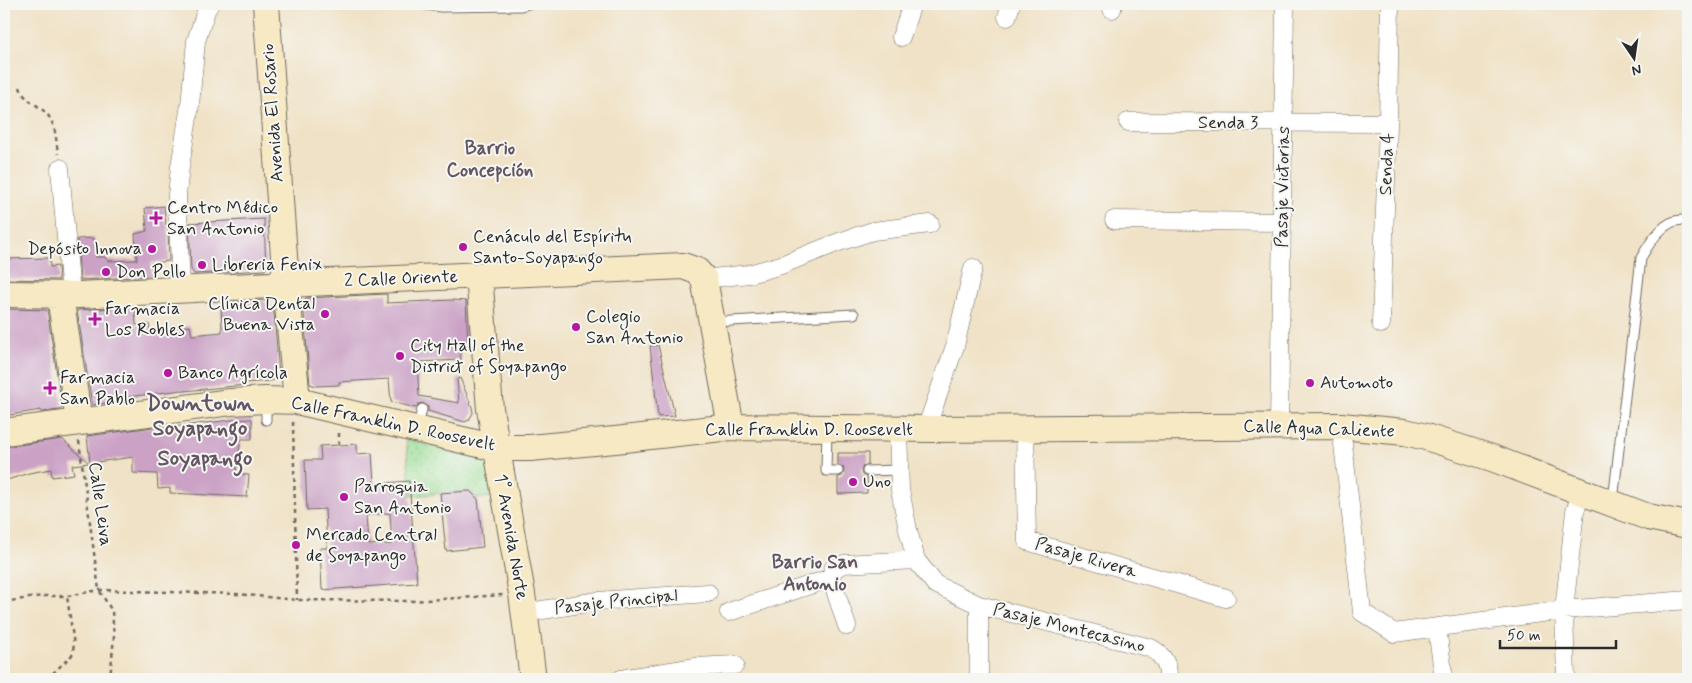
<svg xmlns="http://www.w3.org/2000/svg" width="1692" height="683" font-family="Mynerve,sans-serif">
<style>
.park{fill:url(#park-dots);stroke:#648460}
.building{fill:#cba2c6;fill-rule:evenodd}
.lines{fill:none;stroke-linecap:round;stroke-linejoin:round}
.lane-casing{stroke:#706b61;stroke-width:11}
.street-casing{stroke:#706b61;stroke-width:19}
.secondary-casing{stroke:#706b61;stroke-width:28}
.path{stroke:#706b61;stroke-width:2.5;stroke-dasharray:4 4;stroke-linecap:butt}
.lane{stroke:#fff;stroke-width:9}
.street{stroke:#fff;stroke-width:18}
.secondary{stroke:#f7e9c3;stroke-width:26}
.poi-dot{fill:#b5179e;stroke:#f6f6f2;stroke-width:2}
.labels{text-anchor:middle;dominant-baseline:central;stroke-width:4;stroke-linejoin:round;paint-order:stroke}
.street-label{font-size:18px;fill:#2b2b2b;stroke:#f6f6f2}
.poi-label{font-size:18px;fill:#2b2b2b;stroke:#f6f6f2;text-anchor:start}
.neighbourhood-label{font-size:19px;font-weight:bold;fill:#635561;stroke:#f6f6f2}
.district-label{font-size:22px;font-weight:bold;fill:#635561;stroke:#f6f6f2}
</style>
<defs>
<pattern id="park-dots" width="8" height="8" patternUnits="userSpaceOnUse" patternTransform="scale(1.25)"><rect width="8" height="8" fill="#9cde95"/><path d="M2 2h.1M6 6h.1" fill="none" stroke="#87bf81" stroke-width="1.8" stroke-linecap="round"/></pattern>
</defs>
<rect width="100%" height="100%" fill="#f6f6f2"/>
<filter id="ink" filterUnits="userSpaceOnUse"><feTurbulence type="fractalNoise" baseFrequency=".02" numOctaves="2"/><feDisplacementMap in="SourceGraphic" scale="10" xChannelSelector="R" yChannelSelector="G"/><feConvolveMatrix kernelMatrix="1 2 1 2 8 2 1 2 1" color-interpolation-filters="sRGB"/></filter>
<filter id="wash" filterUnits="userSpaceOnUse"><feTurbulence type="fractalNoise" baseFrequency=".0096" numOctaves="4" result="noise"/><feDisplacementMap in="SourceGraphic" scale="20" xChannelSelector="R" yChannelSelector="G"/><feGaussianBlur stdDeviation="1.12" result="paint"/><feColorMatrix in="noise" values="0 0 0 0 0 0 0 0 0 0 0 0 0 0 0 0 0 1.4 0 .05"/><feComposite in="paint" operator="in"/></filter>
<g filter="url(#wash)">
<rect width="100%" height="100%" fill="#f0e2c6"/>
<path class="park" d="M406,439l78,21 3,3 6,33 -15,3 -8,-8 -59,5z"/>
<g id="blocks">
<path class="building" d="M164,206l2,19h2l1,36 -18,2 1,13 -72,4 -3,-41 17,-1 2,19h9l3,4 29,-1 -2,-26 12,-3 -2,-23z
M264,219l2,50 -2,1 -70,4 -1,-1 -2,-4 -2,-46z
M50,258v9l8,-1 1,14 -55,-1v-20z
M387,294v9l65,-3 14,1 2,43 -8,1 1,15 -44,2 2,34 40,7 -2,-24 3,-1 12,29 1,6 -4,7 -4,2 -37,-11v-4l-5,-4 -5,1 -2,4 -25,-6 -2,-23 -50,3v3l-23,1 -6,-2 -7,-83 3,-3z
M264,300l8,8 2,6 5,61 -2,4 -6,2 -26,2v2l-61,6 -2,-1 -62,8v3l-28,4 -15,-95 58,-3 1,18 13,-1 1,7 40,-5 2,9 30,-3 -1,-29z
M4,309l43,1 15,97 -2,3 -19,2v-2l-37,6z
M658,345l17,71 -17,1 -8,-71z
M252,419v20h-11l-5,35 13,1 -2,22 -77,-4v-5l-12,1 -1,-15 -24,-1v-16l-43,6 -3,-27 66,-9h3v2l75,-9z
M62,439l27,24 -17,2 2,9 -22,3 -1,-8 -22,4 -25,8v-34z
M357,444v10l15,-1 2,31 35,-3 8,102 -95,7 -2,-42h7l-2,-39 -18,1 -2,-50h16l-1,-14zM390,513l2,31 -24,1 -2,-30z
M838,453h30v12l-5,1 -2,5 1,4 5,2v16l-29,1v-17l4,-1 2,-5 -1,-4 -5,-2z
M470,491l8,8 5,48 -37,4 -6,-58z"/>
</g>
</g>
<g filter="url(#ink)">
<use href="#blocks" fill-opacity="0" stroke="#706b61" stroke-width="1"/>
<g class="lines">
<defs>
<path id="lane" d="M419,4l22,3 80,-1 7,-2
M714,322l140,-8
M266,402v18
M418,426l4,-17
M827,430l-1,41h12
M867,471l32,-1
M1613,501l28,-243c9,-16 25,-43 47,-37"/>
<path id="street" d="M1112,9l1,-5
M1007,17l4,-13
M901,37l11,-33
M1128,122l260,1
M60,168l11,127
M1114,220l168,2
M704,279l45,-5 32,-9 58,-23 34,-11 57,-7
M181,289l-4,-94 3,-28 10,-62 6,-64 11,-33 3,-4
M1381,324l7,-201 2,-119
M1279,426l6,-422
M1341,426l21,186 32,21 170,-23 124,-10
M1025,428l2,113 199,57
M898,429l2,61 8,40 8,30 19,24 44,21 172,43c12,7 18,17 17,31
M926,429l29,-83 18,-78
M979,605v74
M729,612l102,-34
M524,613l74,-12 110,-8
M847,626l-16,-48 2,-9 11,-5 72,-4
M1437,628l7,51
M621,679l75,-12 39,-2
M1566,679l-2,-69 11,-99 7,-19"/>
<path id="secondary" d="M266,4l20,280 11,117
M479,275l11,134 32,185 11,85
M4,294l75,1 229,-12 375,-17 14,5 7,8 27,148
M60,296l19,126
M4,432l227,-30 34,-2 32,1 199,47h34l85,-8 116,-13 203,2 407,-3 64,6 21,5 66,21 156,59 40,8"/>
</defs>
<use href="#lane" class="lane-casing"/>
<use href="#street" class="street-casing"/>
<use href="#secondary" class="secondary-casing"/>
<path class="path" d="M20,87c4,14 16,16 25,25 11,10 11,28 13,42
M293,422l4,178
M79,441l20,149 13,21 2,25 -4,43
M339,445v-13
M4,602l38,-6h25l32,-6 138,4 60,6 115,1 91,-6
M47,679l25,-24 2,-10 -7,-49"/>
<use href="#lane" class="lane"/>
<use href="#street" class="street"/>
<use href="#secondary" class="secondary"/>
</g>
</g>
<g class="poi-dot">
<path d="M153.5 210.5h5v5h5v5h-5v5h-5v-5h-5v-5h5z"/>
<circle cx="463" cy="247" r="5"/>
<circle cx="152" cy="249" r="5"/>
<circle cx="202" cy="265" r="5"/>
<circle cx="106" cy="272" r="5"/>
<circle cx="325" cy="314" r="5"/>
<path d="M92.5 311.5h5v5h5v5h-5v5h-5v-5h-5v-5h5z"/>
<circle cx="576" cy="327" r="5"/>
<circle cx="400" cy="356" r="5"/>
<circle cx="168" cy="373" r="5"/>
<circle cx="1310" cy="383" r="5"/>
<path d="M47.5 380.5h5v5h5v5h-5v5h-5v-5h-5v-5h5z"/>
<circle cx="853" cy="482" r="5"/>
<circle cx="344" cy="497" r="5"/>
<circle cx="296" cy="545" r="5"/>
</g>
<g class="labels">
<g class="street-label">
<text transform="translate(273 113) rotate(-94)">Avenida El Rosario</text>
<text x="1228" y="123">Senda 3</text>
<text transform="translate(1387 164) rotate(-88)">Senda 4</text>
<text transform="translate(1283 187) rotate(-89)">Pasaje Victorias</text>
<text transform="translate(401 279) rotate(-2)">2 Calle Oriente</text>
<text transform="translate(393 424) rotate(12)">Calle Franklin D. Roosevelt</text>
<text transform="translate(1319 429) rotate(2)">Calle Agua Caliente</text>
<text x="809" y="430">Calle Franklin D. Roosevelt</text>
<text transform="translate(100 504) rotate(82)">Calle Leiva</text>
<text transform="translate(511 537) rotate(80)">1° Avenida Norte</text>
<text transform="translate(1086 558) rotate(16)">Pasaje Rivera</text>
<text transform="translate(616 602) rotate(-6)">Pasaje Principal</text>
<text transform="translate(1069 628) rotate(14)">Pasaje Montecasino</text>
</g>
<g class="poi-label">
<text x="167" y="208">Centro Médico<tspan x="167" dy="21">San Antonio</tspan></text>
<text x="473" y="237">Cenáculo del Espíritu<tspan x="473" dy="21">Santo-Soyapango</tspan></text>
<text x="142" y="249" text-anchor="end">Depósito Innova</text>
<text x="212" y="265">Libreria Fenix</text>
<text x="116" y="272">Don Pollo</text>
<text x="315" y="304" text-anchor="end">Clínica Dental<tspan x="315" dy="21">Buena Vista</tspan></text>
<text x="105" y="309">Farmacia<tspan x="105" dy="21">Los Robles</tspan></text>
<text x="586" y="317">Colegio<tspan x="586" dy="21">San Antonio</tspan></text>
<text x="410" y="346">City Hall of the<tspan x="410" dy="21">District of Soyapango</tspan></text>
<text x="178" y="373">Banco Agrícola</text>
<text x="60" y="378">Farmacia<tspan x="60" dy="21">San Pablo</tspan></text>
<text x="1320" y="383">Automoto</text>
<text x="863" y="482">Uno</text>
<text x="354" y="487">Parroquia<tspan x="354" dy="21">San Antonio</tspan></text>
<text x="306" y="535">Mercado Central<tspan x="306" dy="21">de Soyapango</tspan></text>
</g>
<g class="neighbourhood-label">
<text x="490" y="148">Barrio<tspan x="490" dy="22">Concepción</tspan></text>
<text x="815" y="562">Barrio San<tspan x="815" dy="22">Antonio</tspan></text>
</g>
<g class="district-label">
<text x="200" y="404">Downtown<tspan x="200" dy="25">Soyapango</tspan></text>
<text x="205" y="459">Soyapango</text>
</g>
</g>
<rect width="1692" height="683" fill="none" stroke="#f6f6f2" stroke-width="20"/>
<g transform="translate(1634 58) rotate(167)" stroke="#f6f6f2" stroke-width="4" paint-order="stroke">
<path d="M0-4L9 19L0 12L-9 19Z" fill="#2b2b2b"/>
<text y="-8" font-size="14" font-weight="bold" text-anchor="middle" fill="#2b2b2b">N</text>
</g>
<path d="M1500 640v8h116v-8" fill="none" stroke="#2b2b2b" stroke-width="2.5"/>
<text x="1507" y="640" font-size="15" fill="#2b2b2b" stroke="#f6f6f2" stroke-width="4" paint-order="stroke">50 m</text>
</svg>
